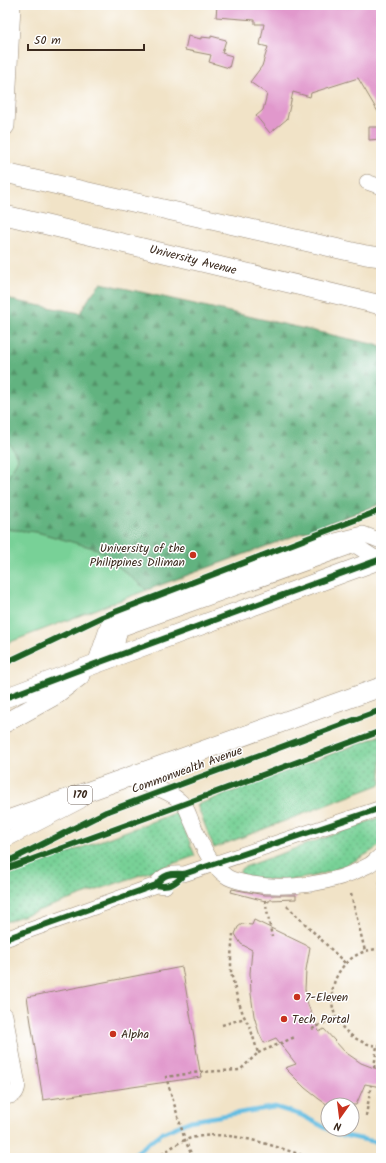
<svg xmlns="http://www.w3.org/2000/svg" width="386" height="1163" font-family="Kalam,sans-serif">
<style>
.grass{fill:#78d197;stroke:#5a7e5a}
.forest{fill:url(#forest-firs);stroke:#4e6e4f}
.garden{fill:url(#garden-dots);stroke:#5a7e5a}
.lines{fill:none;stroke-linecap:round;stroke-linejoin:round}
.stream{stroke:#64bde2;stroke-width:4.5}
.building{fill:#e198cc}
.minor-casing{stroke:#968672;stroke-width:16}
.major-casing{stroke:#968672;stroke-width:20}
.path{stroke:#968672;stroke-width:2.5;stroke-dasharray:3 3;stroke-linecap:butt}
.minor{stroke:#fff;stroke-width:15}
.major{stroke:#fff;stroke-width:19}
.cycleway-casing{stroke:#fff;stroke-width:8}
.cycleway{stroke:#1b5e20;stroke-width:6}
.poi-dot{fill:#c8321e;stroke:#fff;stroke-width:1.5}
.labels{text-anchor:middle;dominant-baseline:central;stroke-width:3;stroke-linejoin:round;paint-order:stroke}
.shield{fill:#fff;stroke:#766a62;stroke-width:1}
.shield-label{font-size:11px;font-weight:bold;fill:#3b2a1e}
.street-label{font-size:12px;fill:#3b2a1e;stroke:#fff}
.poi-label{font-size:12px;fill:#3b2a1e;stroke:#fff;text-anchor:start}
</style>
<defs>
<pattern id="forest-firs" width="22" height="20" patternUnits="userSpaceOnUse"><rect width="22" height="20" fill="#62b380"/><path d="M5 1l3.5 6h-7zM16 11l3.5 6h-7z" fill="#529268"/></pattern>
<pattern id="garden-dots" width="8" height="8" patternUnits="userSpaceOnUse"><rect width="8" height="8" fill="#78d197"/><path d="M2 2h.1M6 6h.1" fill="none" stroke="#64aa7b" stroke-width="1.8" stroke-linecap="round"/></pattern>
</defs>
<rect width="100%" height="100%" fill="#fff"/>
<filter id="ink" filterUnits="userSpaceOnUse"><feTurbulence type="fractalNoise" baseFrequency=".025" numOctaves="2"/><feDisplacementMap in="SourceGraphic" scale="8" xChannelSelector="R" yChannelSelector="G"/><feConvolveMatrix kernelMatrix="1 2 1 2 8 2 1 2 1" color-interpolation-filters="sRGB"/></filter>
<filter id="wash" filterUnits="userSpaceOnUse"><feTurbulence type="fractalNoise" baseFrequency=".012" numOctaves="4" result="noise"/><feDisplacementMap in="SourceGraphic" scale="16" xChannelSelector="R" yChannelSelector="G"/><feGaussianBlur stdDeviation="0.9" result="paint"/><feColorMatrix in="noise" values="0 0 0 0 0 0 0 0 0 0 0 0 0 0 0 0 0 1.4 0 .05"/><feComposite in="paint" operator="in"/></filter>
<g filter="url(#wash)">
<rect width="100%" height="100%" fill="#f1e3c7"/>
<path class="grass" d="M5,442l5,2 8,15 -13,24z
M5,529l32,3 60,17 50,41 -142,54z"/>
<path class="forest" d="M101,283l280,63v158l-234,86 -50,-41 -60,-17 -32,-3v-46l13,-24 -8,-15 -5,-2v-105l5,-15 -5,-2v-24l10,5 65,12 11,-18z"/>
<path class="garden" d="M381,735v49l-167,64 -17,-43z
M178,812l17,44 -190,66v-46z
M381,817v28c-29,20 -62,34 -97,35 -6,0 -11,1 -16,0 -9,-1 -18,-3 -27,-5l-1,-4 2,-3z"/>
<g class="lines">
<path class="stream" d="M129,1158l33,-25 28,-12 85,-14 26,8 36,19 44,9"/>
</g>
<g id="blocks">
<path class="building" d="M217,5h164v112l-23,-39 -47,15 -1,4 -17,-5 -6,27 -17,14 -14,-17 7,-6 4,-16 -17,-12 12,-16 6,-19 -8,-2 4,-21h-9v-4l-39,-3z
M188,36l13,3v-2l10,1v-2l15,4 -4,13 10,3 -3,12 -20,-6 2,-7 -26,-5z
M369,127h12v12l-12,1z
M232,889l33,6h31v4l-27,1v2l-38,-10z
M254,920l56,27 -4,23 -1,19 3,16 11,27 5,-3 21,23 16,11 13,5 7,1v18l-16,-3 -9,21h-28l-9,-6 -14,-11 -20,-20 11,-4 -20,-26 -12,5 -5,-10 -5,-17 -3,-22 -1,-21 2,-23 -11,-6 -6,-10 3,-7 4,-3 10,1z
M182,967l19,110 -158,23 -16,-103z"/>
</g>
</g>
<g filter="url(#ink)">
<use href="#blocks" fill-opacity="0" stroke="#968672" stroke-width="1"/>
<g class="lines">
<defs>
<path id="minor" d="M367,182l14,5
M114,657l6,-28 235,-84 23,15
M95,664l13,-38 47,-22 160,-58 48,-12 18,7
M121,780l5,-2c17,6 45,12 57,26 4,4 6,11 8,16 9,19 17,44 35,56 6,5 18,6 26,8 36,6 82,0 115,-18 5,-2 9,-7 14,-11
M5,840l75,-39
M156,885c7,-11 15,-12 28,-11l197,-66
M5,939l151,-54 9,1
M5,1015l13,70c-1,9 -4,11 -13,12"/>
<path id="major" d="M5,126l6,-121
M5,173l361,82 15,2
M5,215l376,90
M5,698l90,-34 286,-105
M5,723l47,-26 28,-21
M5,821l376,-134"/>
</defs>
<use href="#minor" class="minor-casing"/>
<use href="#major" class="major-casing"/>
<path class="path" d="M5,869l3,-1
M380,882l1,58
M351,894l14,57
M265,900l7,37
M287,906l58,57
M381,949c-49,0 -68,63 -26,89 8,5 17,8 26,8
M222,1025l23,-7
M312,1029l24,-12
M258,1053l37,-16
M374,1068l3,-22
M366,1116l5,-31
M157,1158c9,-6 18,-14 28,-18 40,-14 87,6 126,18
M193,1158l-8,-18 -19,-63 34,-5 40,-2 18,-17 -7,-23 -8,-16 -6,-17 -6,-24v-16l2,-23"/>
<use href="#minor" class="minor"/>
<use href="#major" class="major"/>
<defs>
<path id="cycleway" d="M5,663l97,-46 279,-107
M5,698l90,-34 286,-105
M5,863l101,-51 275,-102
M8,868l176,-64 197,-73
M156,885c7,-11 15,-12 28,-11l197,-66
M5,939l151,-54c12,3 20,-1 28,-11"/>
</defs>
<use href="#cycleway" class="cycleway-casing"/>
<use href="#cycleway" class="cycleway"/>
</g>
</g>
<g class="poi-dot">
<circle cx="193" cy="555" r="4"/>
<circle cx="297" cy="997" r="4"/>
<circle cx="284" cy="1019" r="4"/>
<circle cx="113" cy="1034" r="4"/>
</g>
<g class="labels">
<rect class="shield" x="68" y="786" width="24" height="18" rx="3"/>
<g class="shield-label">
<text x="80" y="795">170</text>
</g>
<g class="street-label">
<text transform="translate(193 260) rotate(14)">University Avenue</text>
<text transform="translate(187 770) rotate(-20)">Commonwealth Avenue</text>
</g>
<g class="poi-label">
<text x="185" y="548" text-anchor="end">University of the<tspan x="185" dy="14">Philippines Diliman</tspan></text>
<text x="305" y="997">7-Eleven</text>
<text x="292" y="1019">Tech Portal</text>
<text x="121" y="1034">Alpha</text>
</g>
</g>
<rect width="386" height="1163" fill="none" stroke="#fff" stroke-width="20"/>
<g transform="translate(340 1117) rotate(194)"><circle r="19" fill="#ffffff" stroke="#b1aaa5"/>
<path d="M0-3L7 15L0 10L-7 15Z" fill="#c8321e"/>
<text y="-6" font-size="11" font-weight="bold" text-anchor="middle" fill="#3b2a1e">N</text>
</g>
<path d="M28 44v6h116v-6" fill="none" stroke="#3b2a1e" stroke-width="2"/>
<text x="34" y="44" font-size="12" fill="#3b2a1e" stroke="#ffffff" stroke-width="3" paint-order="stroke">50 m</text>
</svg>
